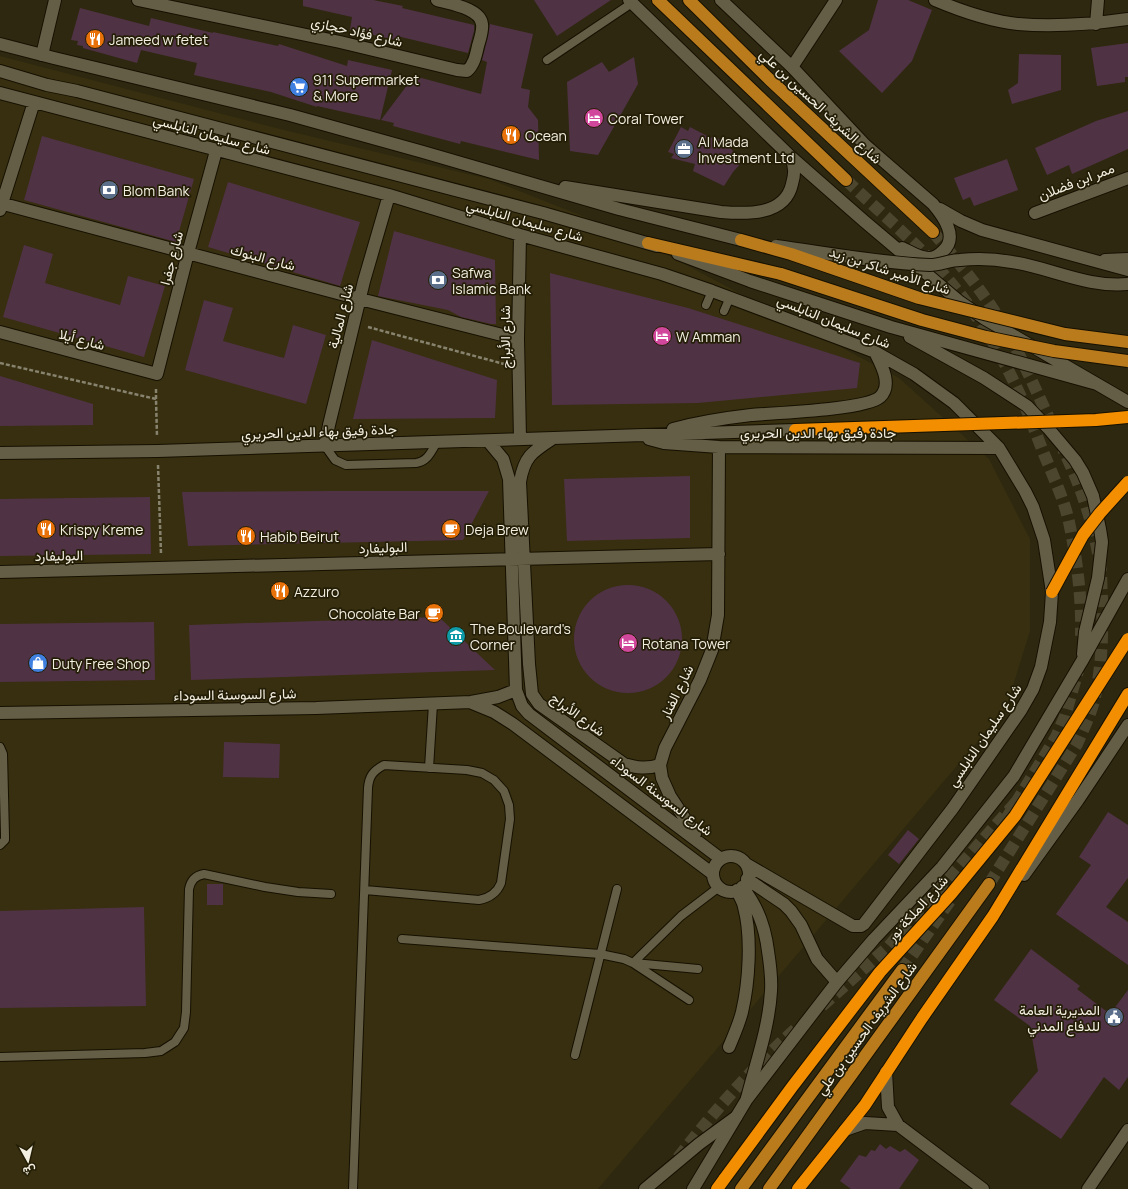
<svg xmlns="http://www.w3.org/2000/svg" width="1128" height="1189" font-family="Manrope,Vazirmatn,sans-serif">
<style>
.built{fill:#372f0f}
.building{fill:#503245}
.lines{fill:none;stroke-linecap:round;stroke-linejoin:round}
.secondary-tunnel{stroke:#4c462f;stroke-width:12;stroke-dasharray:12 6;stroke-linecap:butt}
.primary-tunnel{stroke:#4c462f;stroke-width:12;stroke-dasharray:12 6;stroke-linecap:butt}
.lane-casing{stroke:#161000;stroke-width:10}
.street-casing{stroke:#161000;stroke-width:14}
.secondary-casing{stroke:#161000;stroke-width:14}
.primary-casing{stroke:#161000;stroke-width:14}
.highway-casing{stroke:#161000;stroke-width:14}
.path{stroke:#88836f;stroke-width:2.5;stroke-dasharray:4 2;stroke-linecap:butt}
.lane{stroke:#655e46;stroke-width:8}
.street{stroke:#655e46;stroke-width:12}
.secondary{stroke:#655e46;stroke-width:12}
.primary{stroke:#ba7b1c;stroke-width:12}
.highway{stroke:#f28e00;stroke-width:12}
.secondary-bridge-casing{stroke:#161000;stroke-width:14;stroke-linecap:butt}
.primary-bridge-casing{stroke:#161000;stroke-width:14;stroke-linecap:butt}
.highway-bridge-casing{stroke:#161000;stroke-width:14;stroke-linecap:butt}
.secondary-bridge{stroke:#655e46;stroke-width:12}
.primary-bridge{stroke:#ba7b1c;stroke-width:12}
.highway-bridge{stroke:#f28e00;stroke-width:12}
.labels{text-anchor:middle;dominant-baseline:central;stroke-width:3.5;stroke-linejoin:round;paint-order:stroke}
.street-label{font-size:14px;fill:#f3efe1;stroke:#241e07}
.poi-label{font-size:14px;fill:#f3efe1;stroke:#241e07;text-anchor:start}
</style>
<rect width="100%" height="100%" fill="#2e2810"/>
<path class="built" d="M0,56l280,73 209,50 139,55 271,144 90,81 41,80v92l-24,77 -408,481h-598z"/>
<path class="building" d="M303,0h70l30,6 -1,2 72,17v6l-6,22 -71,-17 -1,4 -46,-10 2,-13 -49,-11z
M534,0h77l-54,36z
M878,0h30l24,10 -20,51 -30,32 -43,-42 30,-21z
M80,8l69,18 2,-8 62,15v-1l65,14 1,-2 68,22 1,-6 44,10 -12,50 -63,-14v1l-46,-15 -77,-17 3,-12 -56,-13 -4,13 -54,-15v-2l-6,-1 1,-4 -7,-1z
M490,24l43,10 -12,54 9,2 -2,17 10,13 1,40 -78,-19 -1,3 -67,-18 1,-3 -13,-3 33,-44 67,18 6,-32 -5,-2 6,-23z
M1128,43v34h-3v5l-28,4 -6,-38z
M1019,54l42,1v35l-49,14 -4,-14 10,-7z
M634,57l4,27 -40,71 -28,-4 -3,-69 35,-20 7,10z
M1128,111v38l-56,25 -3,-9 -22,10 -12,-27 61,-27z
M681,127l7,4 2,-4 21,11 2,-2 11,6 19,19 -10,11 -9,14 -31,-15 2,-7 -24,-6 3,-4 -6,-2z
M42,136l152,43 -18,63 -152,-42z
M1007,159l11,31 -44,16 -4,-9 -7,3 -9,-22z
M228,182l132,40 -20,64 -132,-39z
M394,231l101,29 1,64h-5l-30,-7 -13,-7 -70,-14z
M24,245l29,9 -8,29 75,22 8,-29 37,10 -21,71 -141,-40z
M550,273l138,35 172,55 -3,25 -159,15 -146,2z
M204,300l29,8 -10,33 61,17 9,-33 33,10 -20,69 -121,-34z
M372,340l125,40 -2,38 -142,1z
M0,376l93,28v21l-93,1z
M690,476v62l-123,3 -3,-62z
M332,491h157l-26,49 -275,6 -6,-54z
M150,497l1,57 -151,2v-57z
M574 639a54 54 0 1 1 108 0a54 54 0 1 1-108 0Z
M439,617l56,53 -304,10 -2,-55z
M154,622l1,58 -155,2v-58z
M224,742l56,2 -1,34 -56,-1z
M1108,812l20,13v53l-22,29 22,15v43l-72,-51 35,-49 -12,-8z
M908,830l11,9 -20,25 -11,-9z
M207,884h16v21h-16z
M144,907l2,99 -146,2v-97z
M1031,949l49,37 -3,3 33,25 18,-24v87l-9,13 -15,-13 -43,62 -51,-35 28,-33 -8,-45 -36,-26z
M880,1144l6,5 4,-3 10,6 5,-3 14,11 -20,29h-48l-11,-8 19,-26 7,2 5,-7 4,1z"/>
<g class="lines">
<path class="secondary-tunnel" d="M822,1006l66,-59 130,-147
M678,1158c36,-47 76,-92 120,-131"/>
<path class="primary-tunnel" d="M846,180c37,35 78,69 110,109 26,32 47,68 64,106 9,19 16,39 24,59 9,22 20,45 25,68 8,38 13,76 12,114
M933,232c21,25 42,50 60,77 25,38 42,80 62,122
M1006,819l50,-82 9,-21 13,-45
M989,884l88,-140c6,-14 13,-28 17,-43 8,-33 9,-69 8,-103 -1,-11 0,-22 -2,-33 -6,-40 -19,-79 -37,-116
M902,970l50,-72"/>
<defs>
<path id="lane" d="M547,60l85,-57
M706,305l6,-14
M724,311l6,-14
M325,446l10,14 11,5 70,-2c12,-2 15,-11 21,-21
M0,747l3,7 2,81v5l-5,5
M429,768l4,-64
M402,939l198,15 24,5 9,4 56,37
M633,963l48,-47 38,-29
M634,963l64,6
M575,1055l42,-166
M0,1057l145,-4 16,-2 14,-9 9,-14 2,-16 3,-123c2,-9 6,-13 15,-15l61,13 33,5 33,2
M353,1189l15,-401c1,-12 5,-17 16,-23l83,5 15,3 12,7 10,11 5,14 1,14 -9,64c-4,10 -11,15 -22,17l-114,-10"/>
<path id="street" d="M138,0l202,42 117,28 10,1c7,-6 9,-16 11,-25 2,-7 5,-15 4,-22 -2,-16 -32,-20 -45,-24
M935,0c26,11 55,21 83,24 35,3 75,0 110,-5
M1096,24l2,-24
M42,55l13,-55
M792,67l44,-67
M0,93l389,102 131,40 142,39 50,17 163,61 39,22 40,29 45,45 26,43 8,16 11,33 8,52 -2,30 -9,45 -8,22 -12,21 -68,98 -89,116 -3,2h-8l-107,-62
M0,203l360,96 158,40
M0,210l34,-108
M1035,213l93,-35
M520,235l-2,104 2,100
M0,332l157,42 31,-121 28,-102
M673,429c26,-7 52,-11 78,-14 24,-2 114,-5 129,-18 13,-12 1,-33 -5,-45
M552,439c-20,13 -28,18 -32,43l9,182 3,30 7,10 85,60c13,4 23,5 36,1
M649,439l15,4 55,4 280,1
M488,441l15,18 6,20 7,211 6,16 7,8 192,145
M325,446l4,-21 35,-144 25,-86
M0,453l158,-2 637,-21
M0,572l719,-18
M472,703l22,9 19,12 200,150
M0,713l316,-5 155,-6 27,-5 18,-7
M695,834l-25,-38 -8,-18 -2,-13 5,-17 35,-68 12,-30 6,-35 1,-168
M713 874a18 18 0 1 1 36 0a18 18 0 1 1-36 0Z
M747,879l37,25 7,7 10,14 16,34 20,23
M742,887c16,19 23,40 26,64 2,13 4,26 3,40 -2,36 -15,72 -24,107
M729,1047c5,-12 10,-23 13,-35 7,-30 10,-75 2,-105 -1,-6 -5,-11 -7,-17
M886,1072l2,35 10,18 85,64
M845,1130l20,-7 33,2
M645,1189l54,-45 37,-27
M1088,1189l40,-59"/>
<path id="secondary" d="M629,0l162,157 73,64 96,81 25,17 143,83
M721,0l71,67 73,78 68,59c10,12 26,33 10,47 -4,4 -8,7 -14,7 -10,0 -18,-6 -27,-10
M0,44l54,14 236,57 133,37 196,57 122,31
M0,71l47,14 30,6 466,122 114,33
M565,187l156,25c25,2 64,4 71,-28 3,-10 3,-17 -1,-27
M940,209l21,12 21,9 146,40
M678,254l72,27 141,46 206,57
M1105,260l23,-1
M910,337l74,41 43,28 21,22 27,32 8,13 10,23 7,33 2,13 -4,36 -13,54 -2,22
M1024,875l54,-75 50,-75
M693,1189l54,-90 59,-77 31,-40 37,-43 68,-72 72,-91 68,-115 46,-82"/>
<path id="primary" d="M658,0l188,180
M689,0l80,79 164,153
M648,243l133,31
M741,1189l161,-219
M769,1189l220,-305"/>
<path id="highway" d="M717,1189l8,-11
M798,1189l67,-84 57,-87 71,-102 135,-222"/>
</defs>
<use href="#lane" class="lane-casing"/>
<use href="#street" class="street-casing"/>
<use href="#secondary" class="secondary-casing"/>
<use href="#primary" class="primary-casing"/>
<use href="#highway" class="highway-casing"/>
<path class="path" d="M368,327l136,37
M0,363l156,36 1,37
M156,399v-10
M158,465l3,89"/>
<use href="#lane" class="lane"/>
<use href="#street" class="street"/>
<use href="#secondary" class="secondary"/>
<use href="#primary" class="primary"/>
<use href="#highway" class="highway"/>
<defs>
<path id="secondary-bridge" d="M776,246c51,7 103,17 154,19 10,0 20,-5 30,-5 17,-2 36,-1 52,2 39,6 76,26 116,22"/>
<path id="primary-bridge" d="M741,240l50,14 128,44 146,36 63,8
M781,274l141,46 64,17 68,14 74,10"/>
<path id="highway-bridge" d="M795,430l301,-10 32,-3
M1052,592l31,-57 17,-22 28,-31
M725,1178l67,-91 88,-115 71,-78 64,-78 113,-177"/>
</defs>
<use href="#secondary-bridge" class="secondary-bridge-casing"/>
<use href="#primary-bridge" class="primary-bridge-casing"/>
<use href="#highway-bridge" class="highway-bridge-casing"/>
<use href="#secondary-bridge" class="secondary-bridge"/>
<use href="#primary-bridge" class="primary-bridge"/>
<use href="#highway-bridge" class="highway-bridge"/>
</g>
<defs>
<symbol id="restaurant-disc" viewBox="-11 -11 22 22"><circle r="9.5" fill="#e8710a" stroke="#241e07"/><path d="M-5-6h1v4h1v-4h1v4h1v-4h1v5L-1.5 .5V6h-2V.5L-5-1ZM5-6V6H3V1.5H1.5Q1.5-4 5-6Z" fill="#fff"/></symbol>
<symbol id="supermarket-disc" viewBox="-11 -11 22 22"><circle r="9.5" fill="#3f7fe0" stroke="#241e07"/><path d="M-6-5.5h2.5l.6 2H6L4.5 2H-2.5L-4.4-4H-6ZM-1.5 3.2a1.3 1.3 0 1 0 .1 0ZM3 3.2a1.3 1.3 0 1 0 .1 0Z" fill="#fff"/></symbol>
<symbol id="hotel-disc" viewBox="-11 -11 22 22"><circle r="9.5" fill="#d1479c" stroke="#241e07"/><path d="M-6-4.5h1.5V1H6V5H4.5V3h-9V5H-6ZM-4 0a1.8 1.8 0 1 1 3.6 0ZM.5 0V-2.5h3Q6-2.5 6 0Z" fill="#fff"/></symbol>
<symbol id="office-disc" viewBox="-11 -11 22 22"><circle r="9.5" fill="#5c6f8a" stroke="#241e07"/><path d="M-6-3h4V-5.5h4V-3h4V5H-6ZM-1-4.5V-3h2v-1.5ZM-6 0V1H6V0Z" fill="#fff"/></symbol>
<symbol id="bank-disc" viewBox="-11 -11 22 22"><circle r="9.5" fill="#5c6f8a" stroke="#241e07"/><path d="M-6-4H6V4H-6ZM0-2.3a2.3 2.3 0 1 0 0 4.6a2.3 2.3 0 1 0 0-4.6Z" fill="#fff"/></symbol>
<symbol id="cafe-disc" viewBox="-11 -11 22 22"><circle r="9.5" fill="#e8710a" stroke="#241e07"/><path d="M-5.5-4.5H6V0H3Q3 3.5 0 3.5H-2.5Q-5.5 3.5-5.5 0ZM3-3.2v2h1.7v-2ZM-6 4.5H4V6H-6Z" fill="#fff"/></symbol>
<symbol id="museum-disc" viewBox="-11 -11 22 22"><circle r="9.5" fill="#0f9aa8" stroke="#241e07"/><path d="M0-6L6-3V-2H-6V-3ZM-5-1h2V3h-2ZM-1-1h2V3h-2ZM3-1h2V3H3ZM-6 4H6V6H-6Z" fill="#fff"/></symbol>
<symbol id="shop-disc" viewBox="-11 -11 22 22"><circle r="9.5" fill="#3f7fe0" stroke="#241e07"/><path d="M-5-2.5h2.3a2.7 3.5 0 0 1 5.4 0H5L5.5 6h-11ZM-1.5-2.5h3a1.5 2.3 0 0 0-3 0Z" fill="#fff"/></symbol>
<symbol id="civic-disc" viewBox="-11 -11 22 22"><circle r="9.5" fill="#5c6f8a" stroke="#241e07"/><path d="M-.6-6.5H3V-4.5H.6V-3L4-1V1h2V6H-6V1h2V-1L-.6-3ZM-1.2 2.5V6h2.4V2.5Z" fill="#fff"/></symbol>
</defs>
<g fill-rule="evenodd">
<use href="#restaurant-disc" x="84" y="28" width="22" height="22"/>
<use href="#supermarket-disc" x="288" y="76" width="22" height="22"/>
<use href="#hotel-disc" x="583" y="107" width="22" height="22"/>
<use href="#restaurant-disc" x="500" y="124" width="22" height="22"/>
<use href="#office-disc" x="673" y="138" width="22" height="22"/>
<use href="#bank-disc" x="98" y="179" width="22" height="22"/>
<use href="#bank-disc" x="427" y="269" width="22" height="22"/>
<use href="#hotel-disc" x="651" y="325" width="22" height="22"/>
<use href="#restaurant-disc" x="35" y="518" width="22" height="22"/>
<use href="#cafe-disc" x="440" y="518" width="22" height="22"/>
<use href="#restaurant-disc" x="235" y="525" width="22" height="22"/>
<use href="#restaurant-disc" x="269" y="580" width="22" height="22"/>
<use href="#cafe-disc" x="423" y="602" width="22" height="22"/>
<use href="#museum-disc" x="445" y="625" width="22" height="22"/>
<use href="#hotel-disc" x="617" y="632" width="22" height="22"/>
<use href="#shop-disc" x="27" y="652" width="22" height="22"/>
<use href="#civic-disc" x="1103" y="1006" width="22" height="22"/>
</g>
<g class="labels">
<g class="street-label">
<text transform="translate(357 31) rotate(13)">شارع فؤاد حجازي</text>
<text transform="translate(821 106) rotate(43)">شارع الشريف الحسين بن علي</text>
<text transform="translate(212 134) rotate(15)">شارع سليمان النابلسي</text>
<text transform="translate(1076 181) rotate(-21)">ممر ابن فضلان</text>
<text transform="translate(525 220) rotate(16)">شارع سليمان النابلسي</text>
<text transform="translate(263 257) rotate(15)">شارع البنوك</text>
<text transform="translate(171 258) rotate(-75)">شارع جفرا</text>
<text transform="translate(890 270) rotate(18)">شارع الأمير شاكر بن زيد</text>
<text transform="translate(340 316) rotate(-76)">شارع المالية</text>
<text transform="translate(834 321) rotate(22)">شارع سليمان النابلسي</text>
<text transform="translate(504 337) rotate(-90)">شارع الأبراج</text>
<text transform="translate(82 339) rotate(15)">شارع أيلا</text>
<text transform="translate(319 431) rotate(-2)">جادة رفيق بهاء الدين الحريري</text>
<text x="818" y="432">جادة رفيق بهاء الدين الحريري</text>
<text transform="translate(383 547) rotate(-2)">البوليفارد</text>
<text transform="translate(59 555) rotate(-1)">البوليفارد</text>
<text transform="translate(676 692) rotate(-64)">شارع الفنار</text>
<text transform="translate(235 694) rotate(-1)">شارع السوسنة السوداء</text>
<text transform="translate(578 714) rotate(36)">شارع الأبراج</text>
<text transform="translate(984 735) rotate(-56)">شارع سليمان النابلسي</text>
<text transform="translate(662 795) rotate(37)">شارع السوسنة السوداء</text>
<text transform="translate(917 908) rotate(-48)">شارع الملكة نور</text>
<text transform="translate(866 1028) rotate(-54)">شارع الشريف الحسين بن علي</text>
</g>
<g class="poi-label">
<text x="109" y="39">Jameed w fetet</text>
<text x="313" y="79">911 Supermarket<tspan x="313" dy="16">&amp; More</tspan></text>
<text x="608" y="118">Coral Tower</text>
<text x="525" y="135">Ocean</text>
<text x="698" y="141">Al Mada<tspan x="698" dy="16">Investment Ltd</tspan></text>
<text x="123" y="190">Blom Bank</text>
<text x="452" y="272">Safwa<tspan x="452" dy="16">Islamic Bank</tspan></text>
<text x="676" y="336">W Amman</text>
<text x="60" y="529">Krispy Kreme</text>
<text x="465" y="529">Deja Brew</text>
<text x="260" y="536">Habib Beirut</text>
<text x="294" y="591">Azzuro</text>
<text x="420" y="613" text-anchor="end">Chocolate Bar</text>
<text x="470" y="628">The Boulevard's<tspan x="470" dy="16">Corner</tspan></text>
<text x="642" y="643">Rotana Tower</text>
<text x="52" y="663">Duty Free Shop</text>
<text x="1100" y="1009" text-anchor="end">المديرية العامة<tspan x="1100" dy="16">للدفاع المدني</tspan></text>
</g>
</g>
<g transform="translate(28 1161) rotate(172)" stroke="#241e07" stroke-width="3" paint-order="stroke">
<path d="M0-3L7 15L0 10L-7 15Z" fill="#f3efe1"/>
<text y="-6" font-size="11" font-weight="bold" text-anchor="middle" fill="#f3efe1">ش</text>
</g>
</svg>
